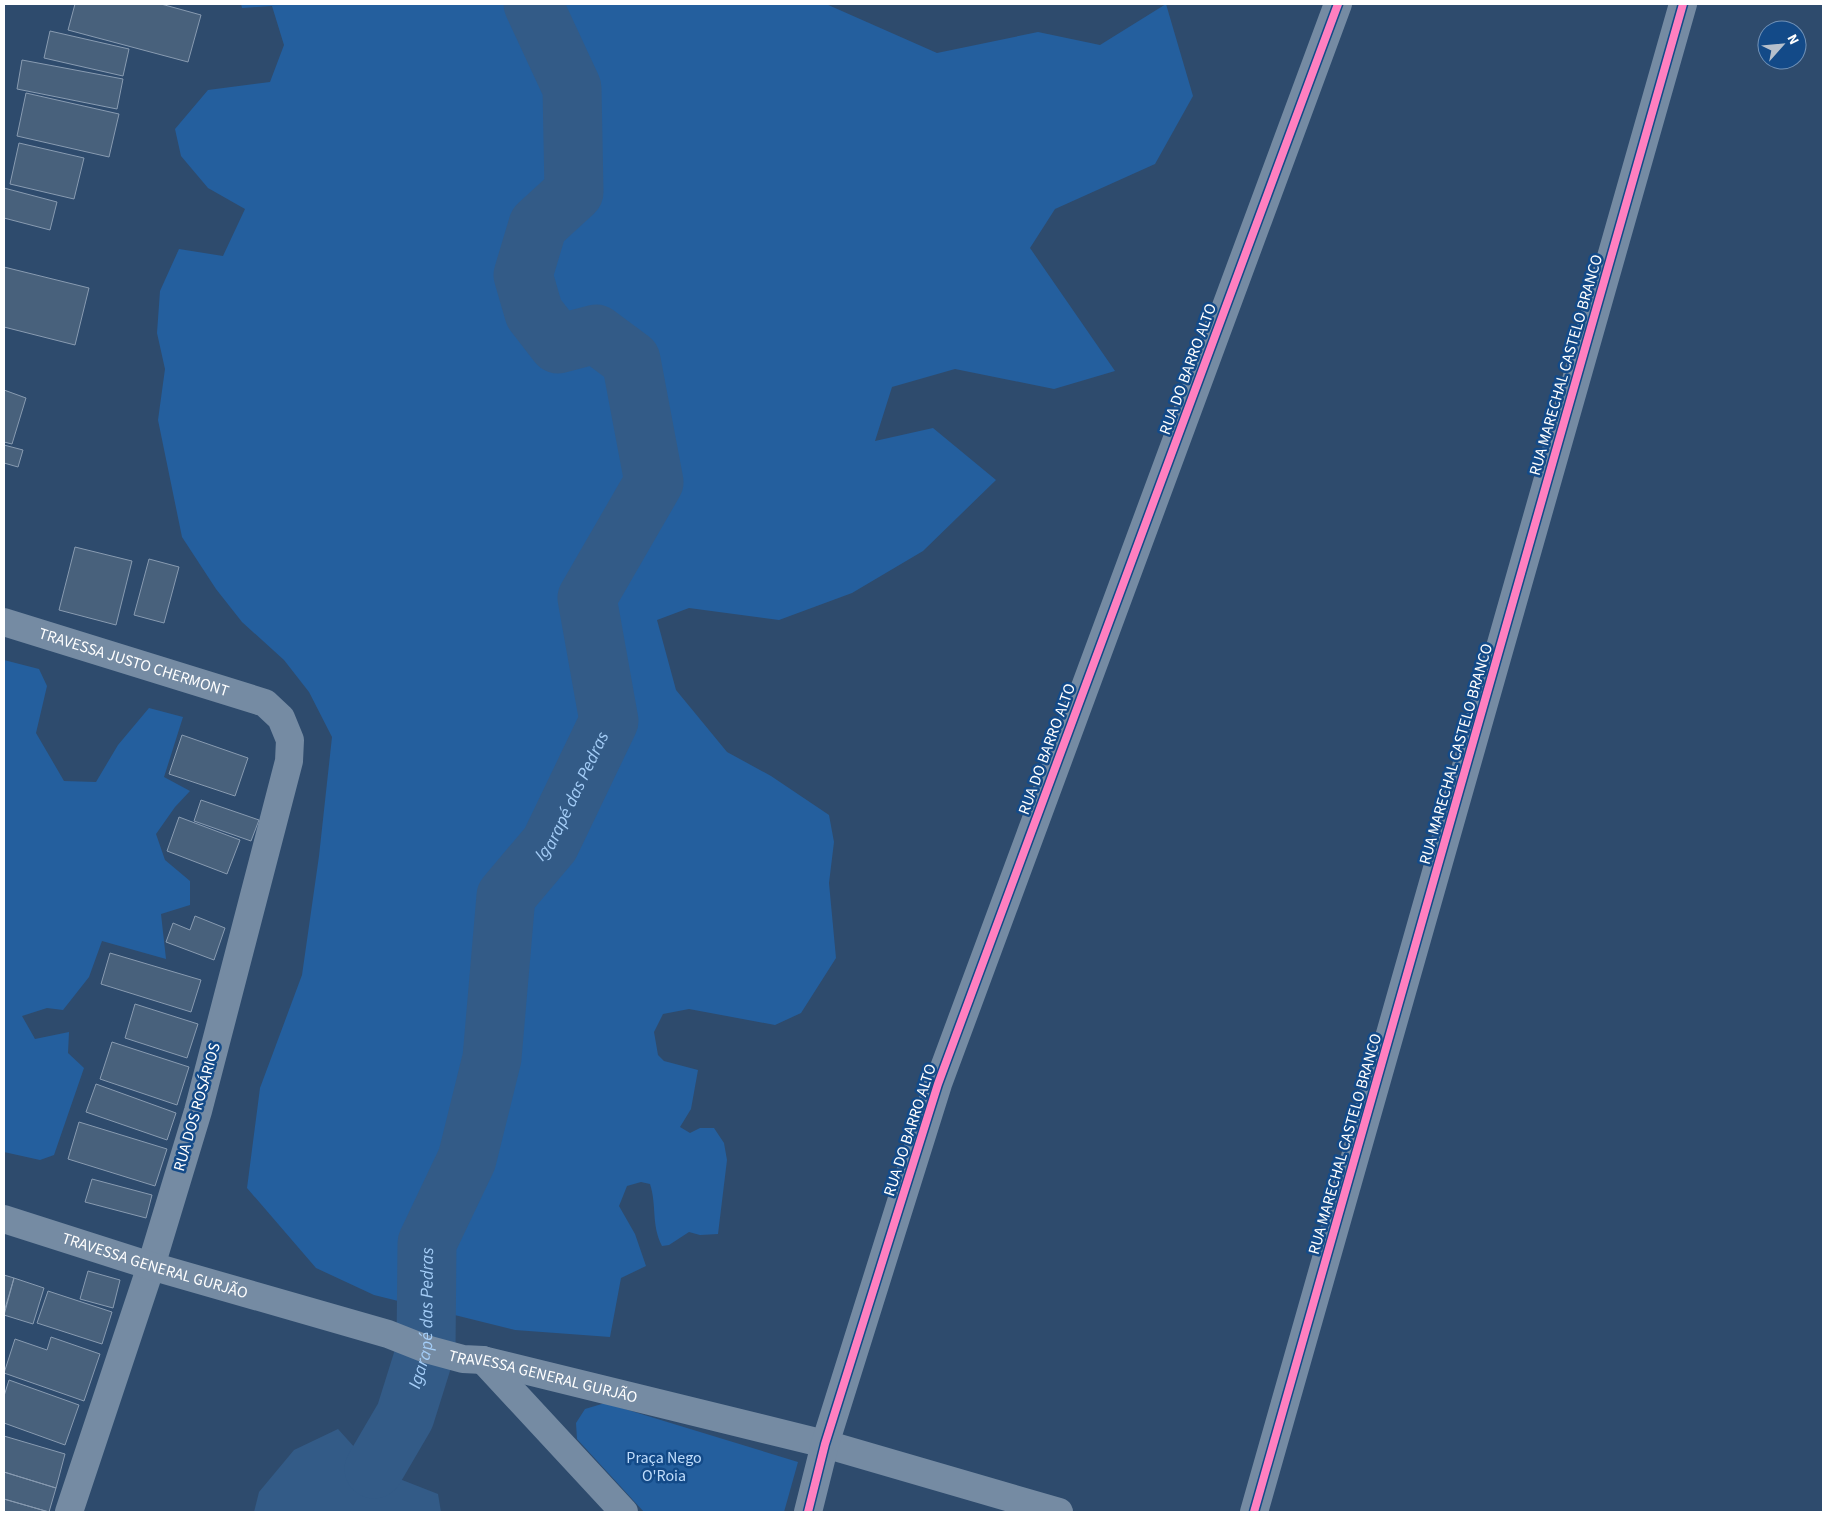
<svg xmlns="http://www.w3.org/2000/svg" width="1827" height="1516" font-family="'Source Sans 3',sans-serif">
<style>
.green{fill:#245f9e}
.water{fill:#335b87}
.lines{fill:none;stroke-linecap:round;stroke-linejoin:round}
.river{stroke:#335b87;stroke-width:59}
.building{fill:#48617c;stroke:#889bb1}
.street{stroke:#758ba3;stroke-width:28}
.cycleway-casing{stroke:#134a88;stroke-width:11}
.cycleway{stroke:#ff80c0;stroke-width:8}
.labels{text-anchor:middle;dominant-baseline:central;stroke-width:5;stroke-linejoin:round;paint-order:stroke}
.street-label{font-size:16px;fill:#fff;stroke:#134a88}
.park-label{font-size:16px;fill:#bfdcfb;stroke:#134a88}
.water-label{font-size:18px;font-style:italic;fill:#a4cdf7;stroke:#134a88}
</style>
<rect width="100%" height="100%" fill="#2e4b6d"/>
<path class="green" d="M241,4h585l111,49 101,-21 62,13 66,-41 27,92 -38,68 -100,45 -25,39 85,123 -61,18 -99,-20 -63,18 -17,54 58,-13 63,52 -73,71 -71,42 -73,27 -90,-12 -32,12 19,70 51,62 44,24 58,39 5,27 -5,41 7,75 -35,55 -26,12 -86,-16 -26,5 -9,18 4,23 6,6 34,9 -7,39 -11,18 10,6 10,-5h14l10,15 3,17 -9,74 -18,1 -11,-3 -20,13 -7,1c-11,-22 -5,-40 -12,-62l-9,-2 -14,4 -8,20 16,28 11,32 -25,12 -11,59 -95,-7 -141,-35 -58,-27 -69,-80 13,-100 42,-113 17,-119 13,-119 -23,-45 -25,-32 -42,-38 -26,-33 -34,-52 -24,-117 7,-51 -8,-36 3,-42 19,-42 44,7 22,-47 -37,-21 -27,-32 -6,-27 33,-39 62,-8 14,-37 -12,-39 -30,2z
M4,660l35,9 8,17 -11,47 28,48 32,1 22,-37 31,-37 34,9 -19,60 26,14 -15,16 -19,27 9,26 25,21v24l-29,9 5,45 -64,-18 -13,36 -26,33 -16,-2 -25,8 13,23 34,-7 -1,21 16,15 -30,87 -14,5 -36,-8z
M605,1403l193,59 -14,50h-140l-67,-73 -1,-16 9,-14z"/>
<path class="water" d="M338,1429l36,40 64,25 3,18h-187l5,-20 35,-42z"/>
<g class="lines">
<path class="river" id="s1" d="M374,1469l31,-53 21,-67 1,-106 40,-84 25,-101 14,-162 44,-52 59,-123 -22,-123 67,-116 -23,-122 -35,-26 -38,10 -24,-31 -11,-38 15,-50 36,-33 -2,-104 -39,-84"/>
</g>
<path class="building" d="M75,4h86l40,11 -13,47 -120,-32z
M50,31l79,18 -6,27 -79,-18z
M22,60l101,19 -6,30 -100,-20z
M26,93l93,21 -10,43 -92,-21z
M19,143l65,15 -10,41 -64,-15z
M4,188l53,14 -7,28 -46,-12z
M4,267l85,21 -14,57 -71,-18z
M4,390l22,8 -14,46 -8,-2z
M4,445l19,5 -5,17 -14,-4z
M75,547l57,14 -16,64 -57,-15z
M149,559l30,8 -15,56 -30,-8z
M182,735l66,23 -13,38 -66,-22z
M201,800l58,20 -8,21 -57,-20z
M179,817l61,23 -13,34 -60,-23z
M195,916l30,12 -11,32 -48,-18 7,-19 17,7z
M110,953l91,27 -10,32 -90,-28z
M135,1004l63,20 -11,34 -62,-20z
M112,1042l77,25 -12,38 -77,-26z
M96,1084l80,29 -9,27 -81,-28z
M79,1122l88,27 -12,37 -87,-27z
M92,1179l60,16 -6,23 -61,-16z
M88,1271l32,9 -7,28 -33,-9z
M4,1275l10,3 -10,34z
M14,1278l30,10 -11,36 -29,-9z
M48,1291l64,21 -10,32 -65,-21z
M51,1337l49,17 -16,47 -80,-28 11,-34 32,11z
M9,1380l70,25 -14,40 -61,-22v-27z
M4,1436l61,18 -9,34 -52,-16z
M4,1472l52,16 -7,24 -45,-13z
M4,1499l45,13h-45z"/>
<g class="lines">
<g class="street">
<path id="s2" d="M4,622l261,81 16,15 9,22 -1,21 -91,350 -47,155 -82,246"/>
<path id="s3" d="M4,1219l147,47 237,68 38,15 37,10 20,1 342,84 234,68"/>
<path d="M483,1360l141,152"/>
<path d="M808,1512l17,-68 113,-360 400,-1080"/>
<path d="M1254,1512l429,-1508"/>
</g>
<defs>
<path id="cycleway" d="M808,1512l17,-68 113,-360 400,-1080
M1254,1512l429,-1508"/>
</defs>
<use href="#cycleway" class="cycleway-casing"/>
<use href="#cycleway" class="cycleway"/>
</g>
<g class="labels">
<g class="street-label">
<text transform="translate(1566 365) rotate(-74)">RUA MARECHAL CASTELO BRANCO</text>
<text transform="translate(1188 369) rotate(-70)">RUA DO BARRO ALTO</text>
<text stroke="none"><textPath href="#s2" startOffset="136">TRAVESSA JUSTO CHERMONT</textPath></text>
<text transform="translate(1047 749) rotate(-70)">RUA DO BARRO ALTO</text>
<text transform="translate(1456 754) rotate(-74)">RUA MARECHAL CASTELO BRANCO</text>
<text transform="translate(197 1107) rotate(-74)">RUA DOS ROSÁRIOS</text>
<text transform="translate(910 1130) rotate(-72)">RUA DO BARRO ALTO</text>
<text transform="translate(1345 1144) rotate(-74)">RUA MARECHAL CASTELO BRANCO</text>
<text stroke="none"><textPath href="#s3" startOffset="158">TRAVESSA GENERAL GURJÃO</textPath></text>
<text stroke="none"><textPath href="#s3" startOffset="562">TRAVESSA GENERAL GURJÃO</textPath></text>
</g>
<g class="park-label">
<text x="664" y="1458">Praça Nego<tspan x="664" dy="18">O'Roia</tspan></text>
</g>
<g class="water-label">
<text stroke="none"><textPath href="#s1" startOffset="718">Igarapé das Pedras</textPath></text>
<text stroke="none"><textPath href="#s1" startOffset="162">Igarapé das Pedras</textPath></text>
</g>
</g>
<rect width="1827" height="1516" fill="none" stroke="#ffffff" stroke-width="10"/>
<g transform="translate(1782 45) rotate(63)"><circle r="24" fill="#134a88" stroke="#7192b8"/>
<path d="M0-4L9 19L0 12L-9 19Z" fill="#b6c0cc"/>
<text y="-8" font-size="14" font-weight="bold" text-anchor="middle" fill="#ffffff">N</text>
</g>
</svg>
